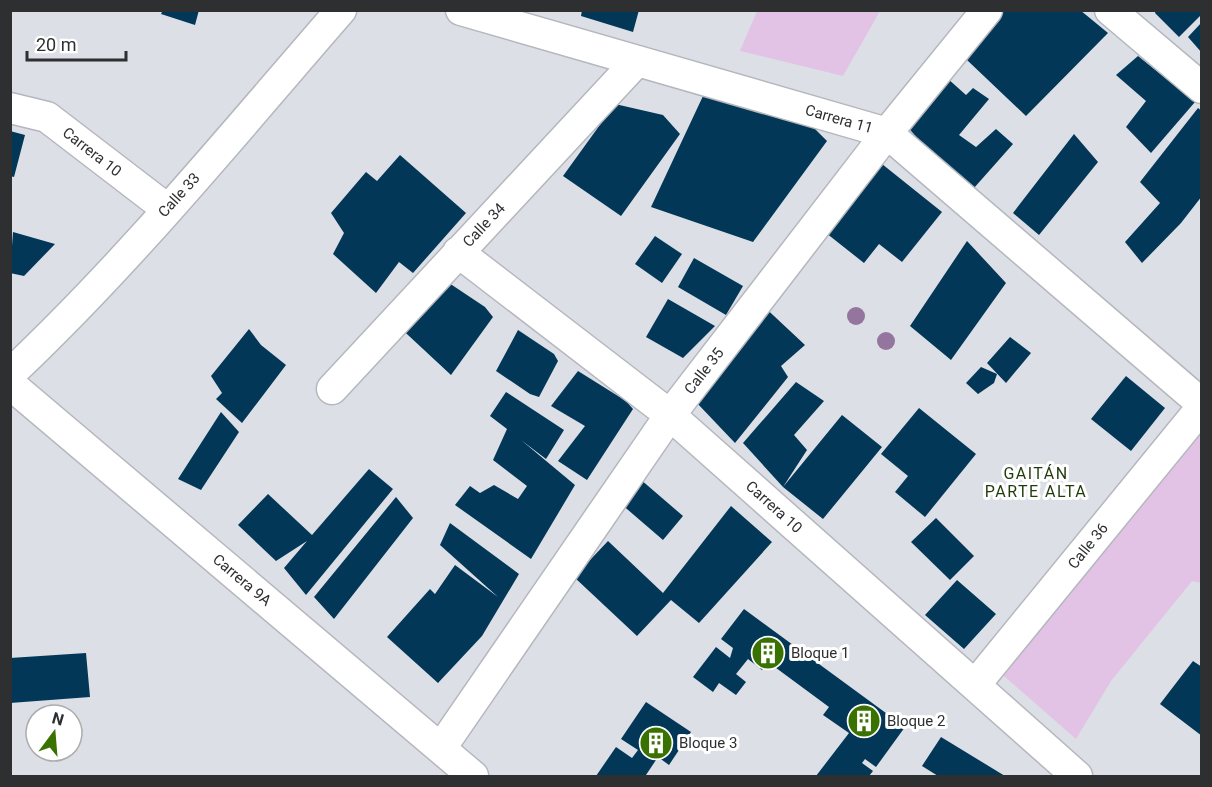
<svg xmlns="http://www.w3.org/2000/svg" width="1212" height="787" font-family="Roboto,sans-serif">
<style>
.green{fill:#e2c3e5}
.building{fill:#033757}
.lines{fill:none;stroke-linecap:round;stroke-linejoin:round}
.minor-casing{stroke:#b5b7be;stroke-width:33}
.minor{stroke:#fff;stroke-width:30}
.tree{fill:#94759d}
.labels{text-anchor:middle;dominant-baseline:central;stroke-width:6;stroke-linejoin:round;paint-order:stroke}
.street-label{font-size:15px;fill:#2e2f31;stroke:#fff}
.poi-label{font-size:15px;fill:#2e2f31;stroke:#fff;text-anchor:start}
.neighbourhood-label{font-size:16px;letter-spacing:1.5px;fill:#1f3b0b;stroke:#fff}
</style>
<rect width="100%" height="100%" fill="#dcdfe6"/>
<path class="green" d="M757,11v-1l123,1 -37,65 -103,-25z
M1197,430l5,4 -1,149 -9,-2 -81,100 -35,58 -72,-63z"/>
<path class="building" d="M163,10h36l-4,15 -34,-11z
M582,10h57l-6,22 -52,-16z
M996,10h84l28,23 -82,83 -59,-56 1,-12z
M1156,10h46v4l-23,23 -24,-24z
M1202,22v31l-14,-16z
M1138,56l57,46 -44,51 -25,-26 20,-26 -30,-26z
M947,78l19,17 7,-7 16,11 -30,36 17,12 20,-18 17,15 -39,44 -37,-27 -31,-36z
M703,96l108,29 16,16 -74,101 -102,-35z
M615,104l48,11 17,19 -59,82 -58,-40z
M1198,108l4,3v85l-21,27 -39,40 -17,-21 35,-39 -20,-21z
M10,131l15,4 -11,42 -4,-1z
M1074,134l24,28 -59,73 -26,-22z
M400,155l66,58 -53,60 -14,-11 -23,31 -43,-39 11,-21 -13,-20 35,-41 11,9z
M877,160l65,52 -40,50 -23,-18 -15,19 -43,-34z
M13,232l42,12 -31,32 -14,-3z
M655,236l27,18 -20,29 -27,-19z
M967,241l39,42 -55,77 -41,-34z
M694,258l49,28 -17,29 -48,-28z
M437,275l48,32 8,10 -42,58 -57,-53z
M668,299l47,27 -32,32 -37,-21z
M759,302l46,43 -24,21 7,11 -53,66 -39,-41z
M249,329l12,16 25,20 -44,58 -26,-24 6,-6 -11,-17z
M518,330l36,24 4,7 -19,36 -9,-3 -34,-23z
M1010,337l21,16 -25,30 -19,-20z
M981,367l16,7 -3,9 -16,11 -12,-11z
M578,371l48,30 7,8 -46,71 -29,-19 27,-35 -34,-20z
M1126,376l39,32 -34,43 -40,-32z
M796,382l28,19 -30,34 13,15 -24,37 -40,-44z
M506,392l58,38 -18,29 -25,-19 54,45 -44,74 -76,-54 15,-19 10,7 14,-8 24,14 9,-13 -34,-26 14,-31 -17,-13z
M919,408l57,46 -51,63 -30,-25 13,-16 -27,-22z
M221,412l18,20 -38,58 -23,-11z
M842,415l40,32 -59,72 -40,-32z
M369,469l24,20 -87,106 -22,-27 23,-27 -31,20 -38,-36 30,-31 44,41z
M640,479l43,37 -20,24 -43,-37z
M396,497l17,21 -79,101 -20,-22z
M731,506l41,36 -73,81 -28,-23 -34,36 -63,-59 34,-36 55,52z
M936,518l38,38 -24,24 -39,-38z
M450,523l69,51 -37,62 -44,47 -51,-46 43,-48 5,5 20,-29 43,32 -58,-52z
M957,580l39,34 -32,35 -39,-34z
M744,609l161,118 -29,40 -11,-8 -3,4 11,8 -4,5h-53l33,-43 -26,-18 6,-8 -61,-45 -6,8 -14,-11 -12,15 10,8 -10,13 -17,-12 -6,9 -20,-15 23,-30 14,11 3,-10 -12,-9z
M86,653l4,44 -80,6v-45z
M1193,661l9,6v69l-42,-32z
M646,702l45,30 -22,33 -11,-8 -12,18 2,1h-52l20,-29 16,11 6,-8 -17,-11z
M941,737l64,39h-67l-16,-10z"/>
<g class="lines">
<defs>
<path id="minor" d="M461,10l426,123 315,271
M1110,10l92,78
M10,108l37,9 120,92
M458,252l212,163 407,361
M10,374c119,-112 224,-241 331,-364
M10,384l463,392
M332,389l305,-328
M975,685l227,-278
M441,748l229,-333 217,-282 100,-123"/>
</defs>
<use href="#minor" class="minor-casing"/>
<use href="#minor" class="minor"/>
</g>
<g class="tree">
<circle cx="856" cy="316" r="9"/>
<circle cx="886" cy="341" r="9"/>
</g>
<defs>
<symbol id="building-disc" viewBox="-11 -11 22 22"><circle r="9.5" fill="#397200" stroke="#fff"/><path d="M-4-6H4V6H1V3H-1V6H-4ZM-2.5-4.3h1.7v1.8h-1.7ZM.8-4.3h1.7v1.8H.8ZM-2.5-1h1.7V.8h-1.7ZM.8-1h1.7V.8H.8Z" fill="#fff"/></symbol>
</defs>
<g fill-rule="evenodd">
<use href="#building-disc" x="749" y="634" width="38" height="38"/>
<use href="#building-disc" x="845" y="702" width="38" height="38"/>
<use href="#building-disc" x="637" y="724" width="38" height="38"/>
</g>
<g class="labels">
<g class="street-label">
<text transform="translate(839 119) rotate(16)">Carrera 11</text>
<text transform="translate(92 152) rotate(38)">Carrera 10</text>
<text transform="translate(179 195) rotate(-48)">Calle 33</text>
<text transform="translate(484 225) rotate(-47)">Calle 34</text>
<text transform="translate(704 371) rotate(-52)">Calle 35</text>
<text transform="translate(774 507) rotate(42)">Carrera 10</text>
<text transform="translate(1088 546) rotate(-51)">Calle 36</text>
<text transform="translate(242 580) rotate(40)">Carrera 9A</text>
</g>
<g class="poi-label">
<text x="791" y="653">Bloque 1</text>
<text x="887" y="721">Bloque 2</text>
<text x="679" y="743">Bloque 3</text>
</g>
<g class="neighbourhood-label">
<text x="1036" y="473">GAITÁN<tspan x="1036" dy="18">PARTE ALTA</tspan></text>
</g>
</g>
<rect width="1212" height="787" fill="none" stroke="#2e2f31" stroke-width="24"/>
<g transform="translate(54 733) rotate(16)"><circle r="28" fill="#ffffff" stroke="#abacad" stroke-width="1.5"/>
<path d="M0-4.5L10 22L0 15L-10 22Z" fill="#397200"/>
<text y="-9" font-size="16" font-weight="bold" text-anchor="middle" fill="#2e2f31">N</text>
</g>
<path d="M27 51v9h99v-9" fill="none" stroke="#2e2f31" stroke-width="3"/>
<text x="36" y="51" font-size="18" fill="#2e2f31" stroke="#ffffff" stroke-width="4.5" paint-order="stroke">20 m</text>
</svg>
